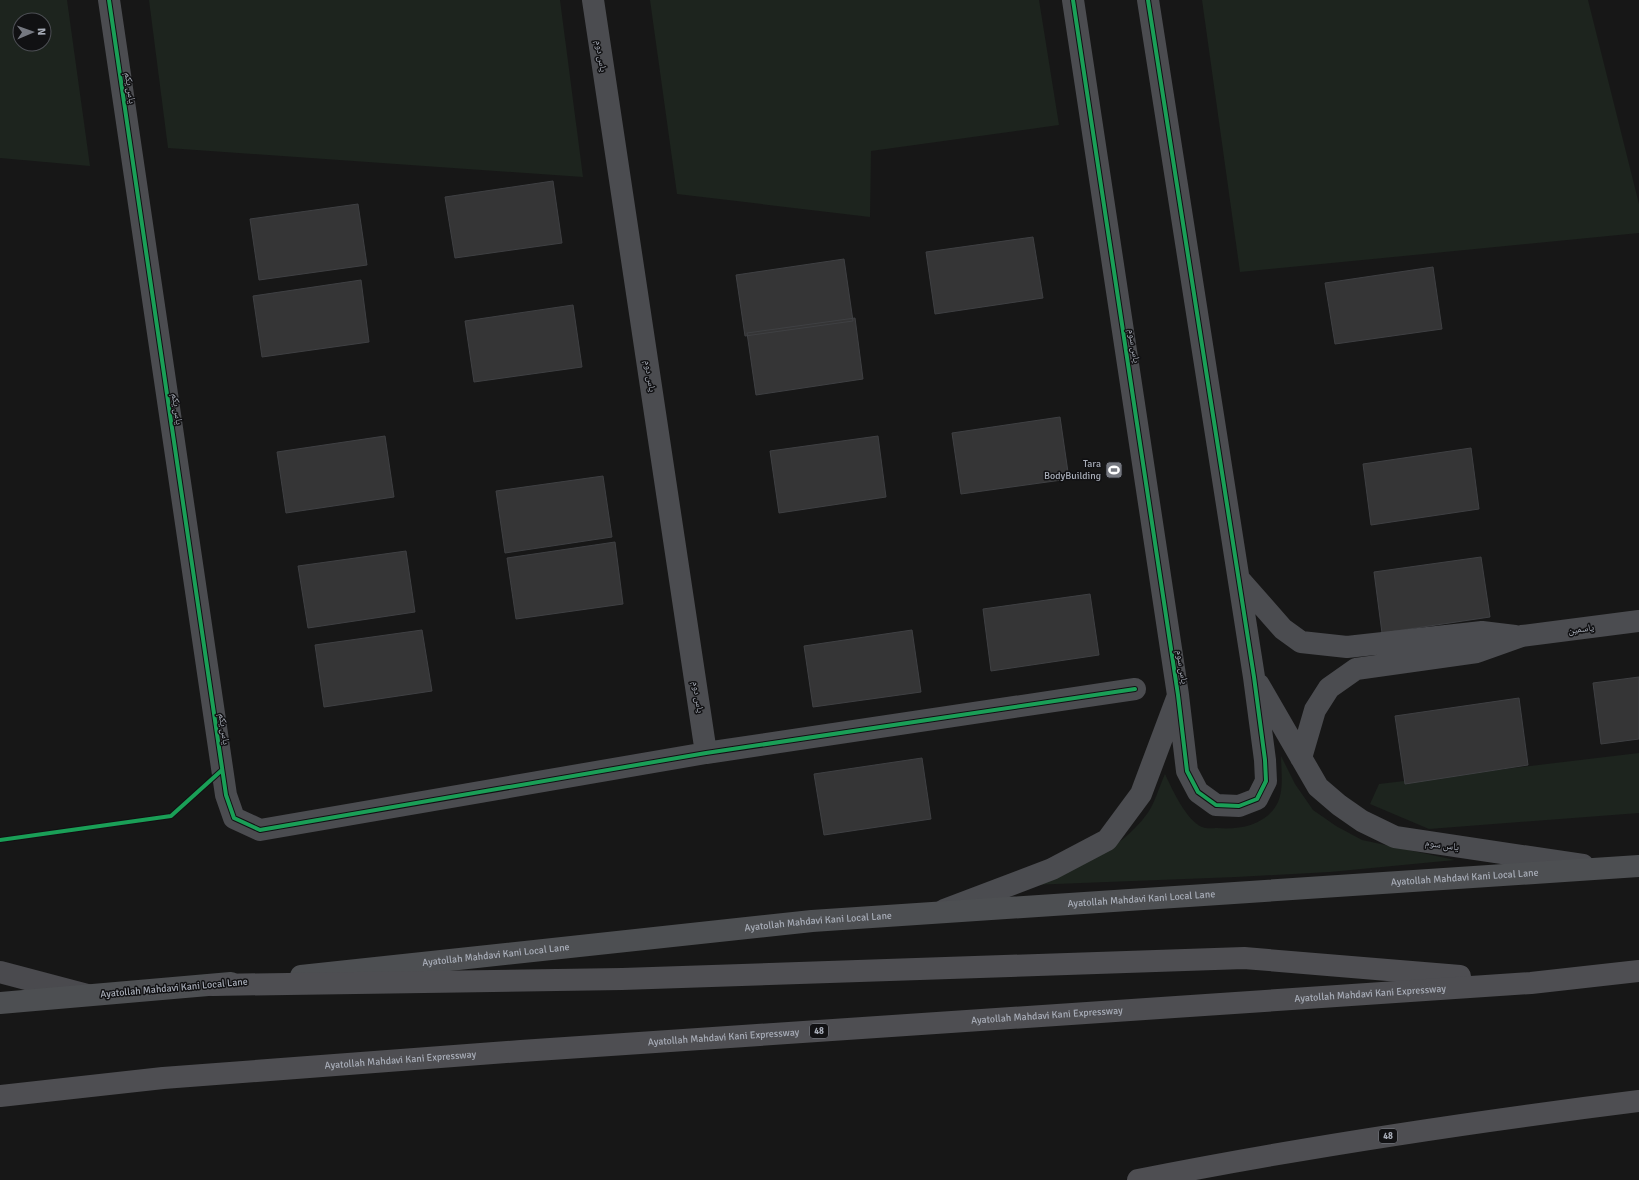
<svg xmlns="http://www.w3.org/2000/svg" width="1639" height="1180" font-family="Signika,'Noto Naskh Arabic',sans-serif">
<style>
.green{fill:#1d241e;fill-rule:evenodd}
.building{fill:#353536;stroke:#3f4043}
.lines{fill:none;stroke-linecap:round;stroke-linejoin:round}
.minor{stroke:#4b4c50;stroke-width:22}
.tertiary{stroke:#4b4c50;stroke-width:22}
.secondary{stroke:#4a4a4e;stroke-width:22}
.primary{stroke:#4d4f52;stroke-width:22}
.trunk{stroke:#4e4e52;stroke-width:22}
.cycleway-casing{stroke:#111113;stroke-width:6}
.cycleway{stroke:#1a9f57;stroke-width:4}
.labels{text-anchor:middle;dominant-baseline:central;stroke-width:3;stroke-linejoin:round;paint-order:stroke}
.shield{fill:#111113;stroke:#7b7e86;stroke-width:1}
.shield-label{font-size:9px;font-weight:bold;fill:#a8adb8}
.street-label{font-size:10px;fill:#a8adb8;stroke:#111113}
.poi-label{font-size:10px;fill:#a8adb8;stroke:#111113;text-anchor:end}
</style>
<rect width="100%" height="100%" fill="#171717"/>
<path class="green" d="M0,0h67l23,166 -90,-8zM20,20h24v24h-24z
M149,0h411l23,177 -415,-29z
M650,0h389l20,125 -188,26 -1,66 -193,-23z
M1202,0h386l51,204v29l-399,39z
M1639,753v60l-210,16 -59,-25 9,-20z
M1281,756l14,28 18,26 23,16 26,14 93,20 -125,12 -94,5 -206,8c45,-17 87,-31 117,-71 8,-11 12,-27 18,-40 7,15 21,46 37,53 4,2 11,1 15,1 23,2 50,-3 61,-26 6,-13 3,-33 3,-46z"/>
<path class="building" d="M553,181l9,62 -107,15 -10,-61z
M358,204l9,61 -108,15 -9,-61z
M1033,237l10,61 -108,16 -9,-62z
M844,259l9,62 -108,15 -9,-61z
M1433,267l9,62 -107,15 -10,-61z
M361,280l8,62 -107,15 -9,-61z
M573,305l9,62 -108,15 -9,-61z
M855,318l8,61 -107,16 -9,-62z
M1060,417l9,62 -108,15 -9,-61z
M385,436l9,61 -108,16 -9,-61z
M878,436l8,61 -107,16 -9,-62z
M1471,448l8,61 -108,16 -8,-61z
M603,476l9,61 -107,16 -9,-62z
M615,542l8,62 -107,15 -9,-61z
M406,551l9,61 -107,16 -10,-62z
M1481,557l9,60 -108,16 -8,-61z
M1090,594l9,61 -108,16 -8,-62z
M422,630l10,61 -108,16 -9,-62z
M912,630l9,62 -108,15 -9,-61z
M1639,677v62l-38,5 -8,-61z
M1519,698l9,67 -123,19 -10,-68z
M922,758l9,61 -107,16 -10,-61z"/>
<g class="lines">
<path class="minor" d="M109,0l117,795 8,23 26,12 446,-77 429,-64
M593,0l113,753"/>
<path class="tertiary" d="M1073,0l105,695 9,76 11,21 18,13 23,1 18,-7 9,-18 -1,-21 -11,-83 -106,-677
M1239,579l44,50 18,13 46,5 135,-15 33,4
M1259,685l59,102 21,18 23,16 33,16 188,28
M1301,758l14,-48 14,-22 27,-19 121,-17 45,-16 117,-15
M944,910l108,-41 55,-29 34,-46 36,-96"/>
<path class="secondary" d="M0,972l87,23"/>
<g class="primary">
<path id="s1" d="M301,976l511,-55 827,-55"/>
<path d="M0,1003l231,-20"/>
</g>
<g class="trunk">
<path d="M212,985l410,-6 622,-21 216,18"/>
<path id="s2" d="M0,1096l163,-18 358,-27 1010,-68 108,-12"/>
<path d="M1138,1180c166,-33 333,-58 501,-79"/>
</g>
<defs>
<path id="cycleway" d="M109,0l117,795 8,23 26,12 446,-77 429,-64
M1073,0l105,695 9,76 11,21 18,13 23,1 18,-7 9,-18 -1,-21 -11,-83 -106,-677
M0,840l171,-24 51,-46"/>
</defs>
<use href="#cycleway" class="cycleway-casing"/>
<use href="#cycleway" class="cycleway"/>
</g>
<defs>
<symbol id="stadium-square" viewBox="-11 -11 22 22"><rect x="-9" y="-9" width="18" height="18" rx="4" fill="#757880" stroke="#111113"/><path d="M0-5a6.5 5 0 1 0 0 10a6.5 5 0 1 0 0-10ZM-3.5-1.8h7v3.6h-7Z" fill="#fff"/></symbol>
</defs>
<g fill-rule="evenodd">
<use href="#stadium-square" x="1104" y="460" width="20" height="20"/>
</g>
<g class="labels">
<g class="shield">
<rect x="810" y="1024" width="18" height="14" rx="3"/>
<rect x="1379" y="1129" width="18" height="14" rx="3"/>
</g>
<g class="shield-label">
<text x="819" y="1031">48</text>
<text x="1388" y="1136">48</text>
</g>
<g class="street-label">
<text transform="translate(601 56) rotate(81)">یاس دوم</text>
<text transform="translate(130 88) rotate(82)">یاس یکم</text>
<text transform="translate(1134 346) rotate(81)">یاس سوم</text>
<text transform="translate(650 376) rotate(81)">یاس دوم</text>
<text transform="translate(177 409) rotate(82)">یاس یکم</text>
<text transform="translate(1581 629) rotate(-8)">یاسمین</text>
<text transform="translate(1182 667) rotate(81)">یاس سوم</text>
<text transform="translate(698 697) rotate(81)">یاس دوم</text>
<text transform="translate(224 729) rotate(82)">یاس یکم</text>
<text transform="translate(1442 845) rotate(8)">یاس سوم</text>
<text stroke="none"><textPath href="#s1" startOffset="1168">Ayatollah Mahdavi Kani Local Lane</textPath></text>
<text stroke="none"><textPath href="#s1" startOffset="844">Ayatollah Mahdavi Kani Local Lane</textPath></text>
<text stroke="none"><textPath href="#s1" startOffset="520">Ayatollah Mahdavi Kani Local Lane</textPath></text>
<text stroke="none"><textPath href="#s1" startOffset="196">Ayatollah Mahdavi Kani Local Lane</textPath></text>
<text transform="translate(174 988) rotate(-5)">Ayatollah Mahdavi Kani Local Lane</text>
<text stroke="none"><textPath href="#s2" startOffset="1374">Ayatollah Mahdavi Kani Expressway</textPath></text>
<text stroke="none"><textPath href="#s2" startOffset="1050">Ayatollah Mahdavi Kani Expressway</textPath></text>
<text stroke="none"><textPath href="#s2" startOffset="726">Ayatollah Mahdavi Kani Expressway</textPath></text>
<text stroke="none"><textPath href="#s2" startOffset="402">Ayatollah Mahdavi Kani Expressway</textPath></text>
</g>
<g class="poi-label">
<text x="1101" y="464">Tara<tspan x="1101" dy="12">BodyBuilding</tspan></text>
</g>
</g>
<g transform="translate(32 32) rotate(88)"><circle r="19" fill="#111113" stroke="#4d4f55"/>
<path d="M0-3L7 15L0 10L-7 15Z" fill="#757880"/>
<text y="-6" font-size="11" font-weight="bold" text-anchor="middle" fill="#a8adb8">N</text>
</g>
</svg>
